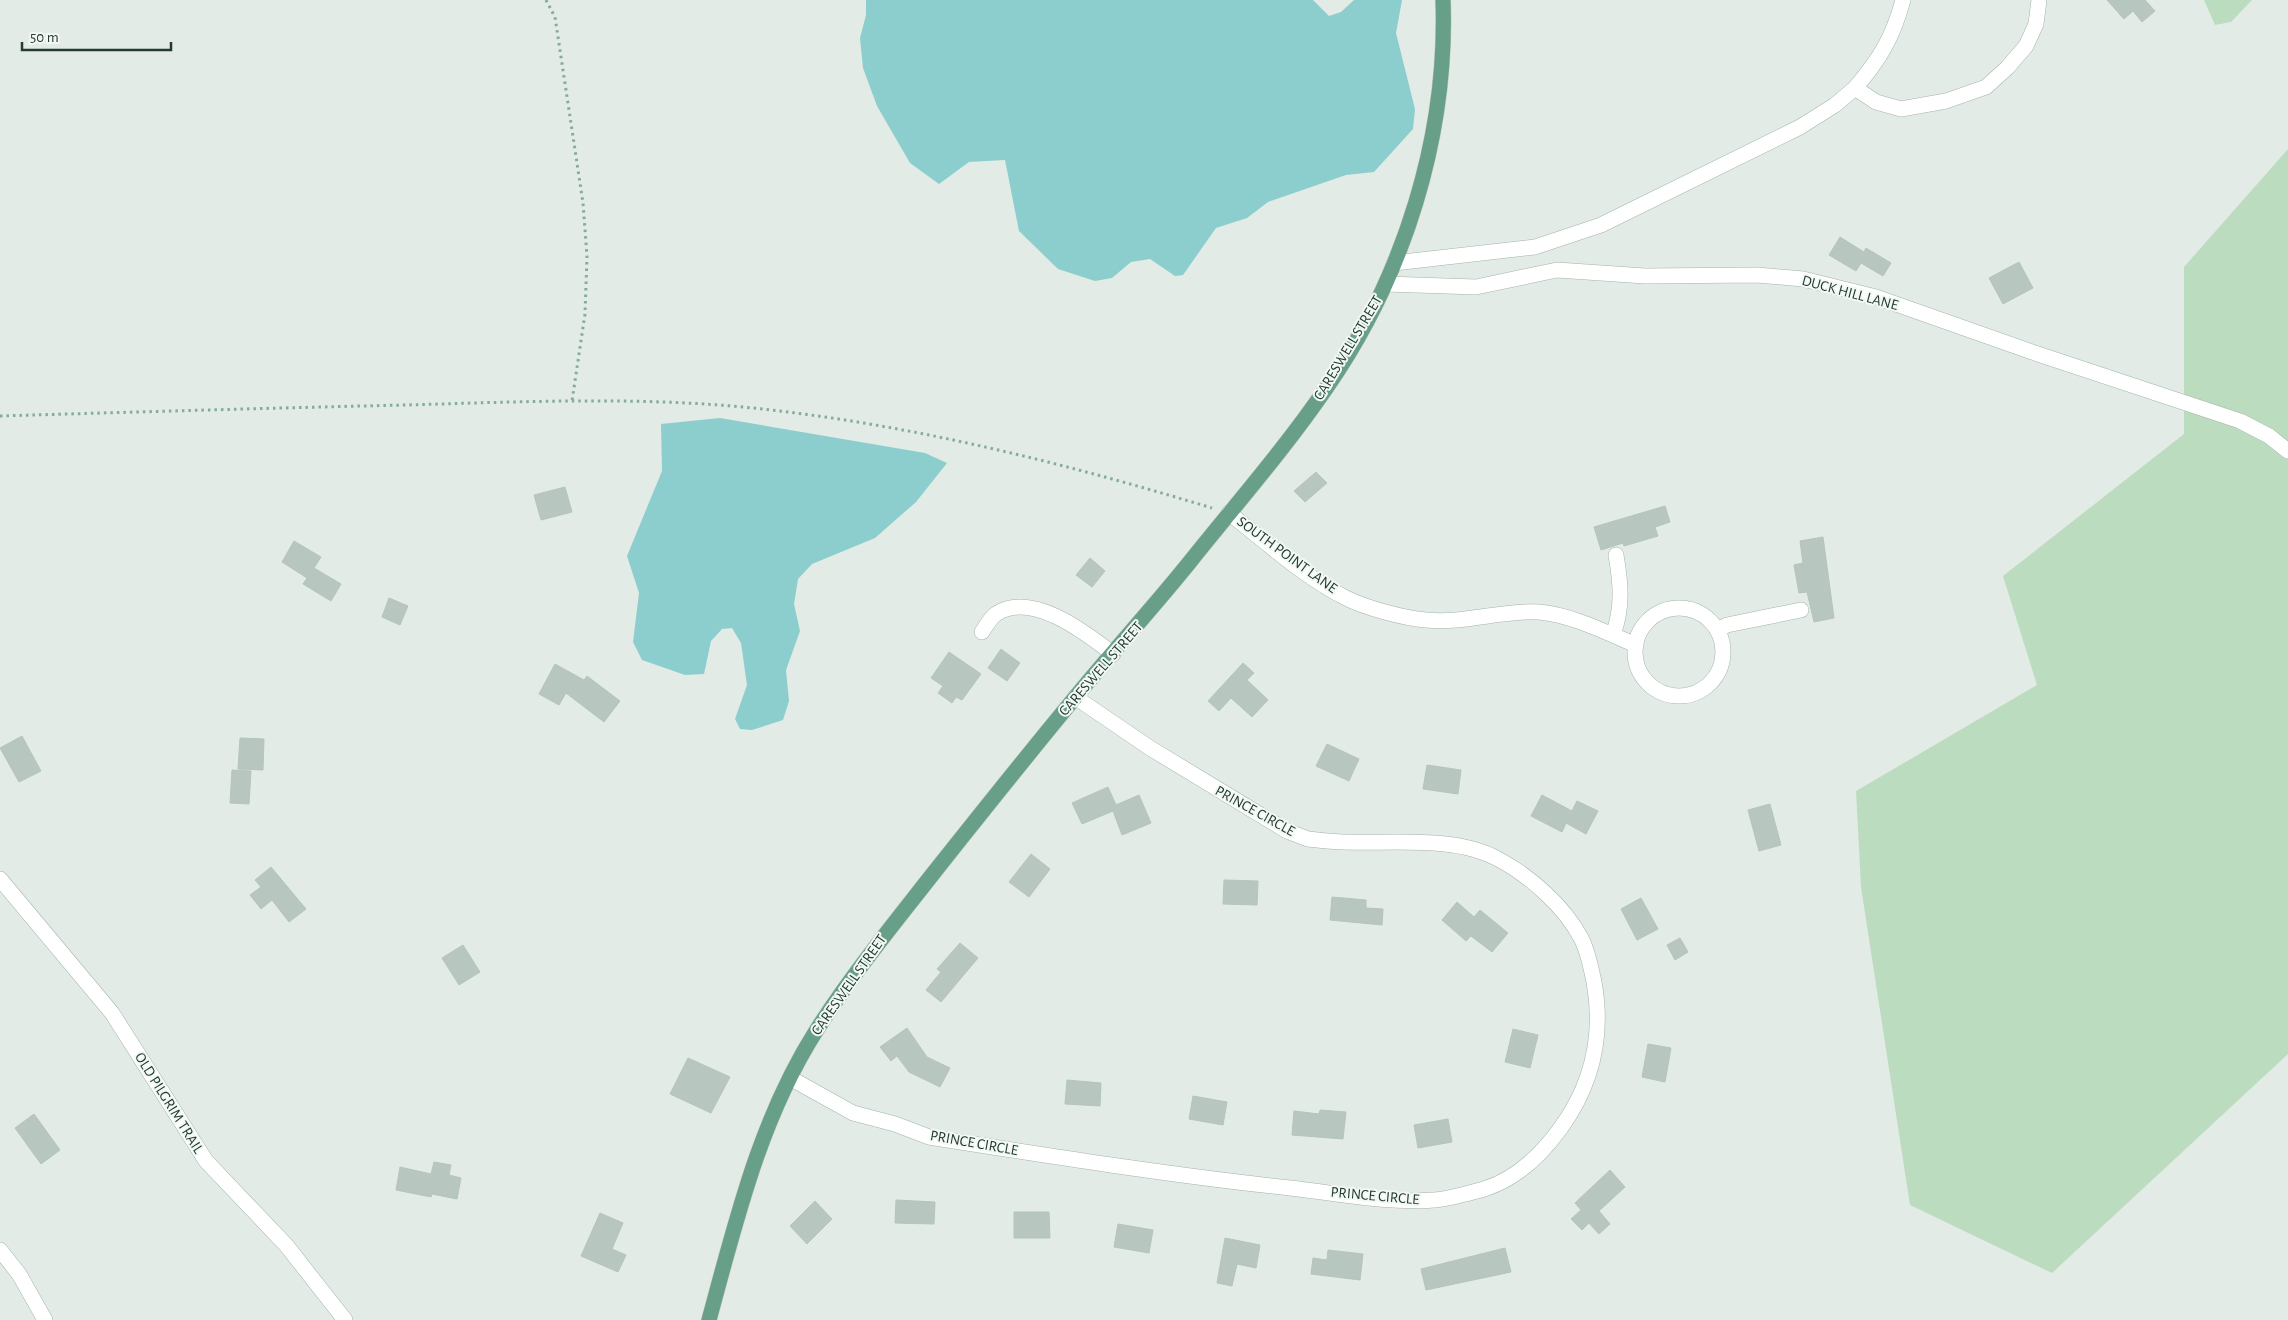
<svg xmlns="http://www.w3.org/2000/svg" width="2288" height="1320" font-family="'Alegreya Sans',sans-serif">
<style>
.green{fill:#bcdcbf}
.water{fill:#8ccecd}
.building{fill:#b7c6be;stroke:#b4c5bb}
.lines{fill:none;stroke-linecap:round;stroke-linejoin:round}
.minor-casing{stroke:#a5b3ab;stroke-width:16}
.major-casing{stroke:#c1c8c5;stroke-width:16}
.path{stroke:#84ad99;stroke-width:3;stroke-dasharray:2.5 4;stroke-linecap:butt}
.minor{stroke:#fff;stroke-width:15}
.major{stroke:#689f88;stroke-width:15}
.labels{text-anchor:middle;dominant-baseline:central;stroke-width:4;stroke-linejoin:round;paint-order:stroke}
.street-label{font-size:15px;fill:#233b31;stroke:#f2f8f4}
</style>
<rect width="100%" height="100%" fill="#e2ebe5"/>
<path class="green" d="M2204,0h48l-21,22 -16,3z
M2288,149v905l-236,219 -142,-68 -49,-318 -5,-96 181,-106 -34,-109 181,-142v-167z"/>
<path class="water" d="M866,0h447l16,16 12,-4 13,-12h48l-6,33 19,76 -2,20 -39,43 -28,3 -78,27 -21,16 -31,10 -33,47 -8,1 -25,-17 -19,3 -19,16 -17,3 -37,-12 -39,-38 -14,-71 -36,2 -30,22 -29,-21 -33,-57 -14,-38 -3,-30 6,-23z
M720,418l205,35 22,10 -31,39 -41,36 -63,26 -14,15 -4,25 6,27 -14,39 3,31 -6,19 -31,10 -12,-1 -5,-10 12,-34 -6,-42 -9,-15 -10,1 -11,12 -7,33 -19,1 -43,-15 -9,-18 6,-49 -12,-37 35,-85 -1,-47z"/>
<path class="building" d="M2107,0h38l10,11 -13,11 -9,-11 -9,8z
M1840,237l24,15 2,-4 25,15 -8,13 -22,-13 -5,8 -27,-16z
M2019,262l14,26 -30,16 -14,-26z
M1316,472l11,11 -22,19 -11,-11z
M565,487l7,25 -31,8 -7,-25z
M1665,506l5,16 -15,5 3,9 -34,10 -1,-3 -22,7 -7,-23z
M1823,537l11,81 -20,4 -7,-30 -8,1 -5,-28 9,-2 -3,-22z
M294,541l27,16 -7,11 27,16 -10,17 -28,-17 4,-6 -25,-16z
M1090,558l15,13 -13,16 -16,-12z
M389,598l19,8 -8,19 -18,-8z
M1001,649l19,14 -13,18 -19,-13z
M949,652l32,22 -19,26 -6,-3 -4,6 -14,-10 5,-7 -12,-8z
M1243,663l11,10 -7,7 21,20 -16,17 -21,-19 -12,13 -11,-10z
M555,664l29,16 3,-4 33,25 -16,21 -38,-29 -7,12 -20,-11z
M22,736l19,35 -22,11 -19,-34z
M240,738l24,1 -1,31 -25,-1z
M1327,744l32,15 -10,22 -33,-15z
M1427,765l34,5 -3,24 -35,-5z
M232,770l19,1 -2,33 -19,-1z
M1108,787l8,18 23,-10 12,28 -29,12 -9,-24 -31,13 -10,-21z
M1542,795l30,16 5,-10 21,10 -12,23 -20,-11 -4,9 -31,-16z
M1770,804l11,41 -22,6 -11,-41z
M1031,854l19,15 -21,28 -20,-15z
M271,867l35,42 -17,13 -17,-22 -11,9 -11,-14 11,-8 -6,-7z
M1224,880l34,1 -1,24 -34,-1z
M1332,897l34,3v8l17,1 -1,16 -52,-5z
M1641,898l17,31 -21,11 -16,-31z
M1457,902l17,15 6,-7 28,23 -16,19 -21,-16 -5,5 -24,-21z
M1680,938l8,14 -13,8 -8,-15z
M960,943l18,15 -37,44 -15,-12 15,-18 -4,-3z
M463,945l17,27 -21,13 -17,-27z
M907,1028l20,29 23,11 -10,19 -31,-15 -12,-16 -6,5 -11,-14z
M1513,1029l25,6 -8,33 -25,-6z
M1648,1044l23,4 -6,34 -23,-5z
M688,1058l42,19 -19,36 -41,-19z
M1067,1080l34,3 -1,23 -35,-2z
M1193,1096l34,6 -4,23 -34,-6z
M1320,1110l26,2 -3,27 -51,-4 2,-24 25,3z
M34,1114l26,36 -19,14 -26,-36z
M1448,1119l4,23 -34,6 -4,-23z
M434,1162l17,3 -2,10 12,3 -4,21 -25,-5 -1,3 -35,-7 4,-23 31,7z
M1610,1170l15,17 -26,24 11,13 -11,10 -10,-11 -7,7 -11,-11 10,-9 -6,-7z
M896,1200l39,2 -1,22 -39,-1z
M815,1201l17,18 -25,25 -17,-18z
M1014,1212h35l1,26h-36z
M600,1213l23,10 -11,26 14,6 -8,17 -37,-16z
M1118,1224l35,6 -4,23 -35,-6z
M1225,1238l35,7 -4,23 -19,-4 -5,22 -15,-3z
M1505,1248l6,24 -85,18 -5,-21z
M1328,1250l35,4 -3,26 -49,-6 2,-16 14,2z"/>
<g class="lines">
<defs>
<path id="minor" d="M1903,0c-10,37 -23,59 -48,88l21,14 25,7 45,-8 40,-14 21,-19 19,-22 10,-22 3,-24
M1394,263l141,-16 66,-22 199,-98 35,-22 20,-17
M1386,284l90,3 81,-17 88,6 112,-1 46,4 73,18 156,55 208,69 29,15 19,15
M1229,513c36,28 76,65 117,85 20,10 57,20 80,22 38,4 75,-10 113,-8 33,3 66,20 97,33
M1635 652a44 44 0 1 1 88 0a44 44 0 1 1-88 0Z
M1718,630l9,-5 74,-15
M982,632c4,-6 9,-15 14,-18 36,-24 91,20 117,40
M1613,635c10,-28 8,-51 3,-80
M0,879l112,134 94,148 80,84 59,75
M790,1078l63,35 42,11 34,13c120,19 240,38 361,51 46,5 97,16 144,12 16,-1 35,-7 50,-11 32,-10 57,-34 76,-60 32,-44 44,-92 34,-147 -3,-14 -6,-31 -13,-44 -17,-32 -51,-62 -83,-79 -47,-26 -118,-13 -171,-18l-19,-2 -21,-8 -137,-83 -75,-51
M0,1250l19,24 26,46"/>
<path id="major" d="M709,1320c27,-99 51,-201 107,-289 35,-55 76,-105 116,-156 46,-58 93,-117 141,-175 39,-48 81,-93 120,-142 45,-56 93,-111 134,-171 77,-111 121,-251 116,-387"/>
</defs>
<use href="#minor" class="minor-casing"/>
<use href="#major" class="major-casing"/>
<path class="path" d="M546,0l9,17 28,186 4,53 -2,58 -13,87
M0,416c135,-4 271,-8 406,-11 108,-3 217,-8 326,1 165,15 322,54 480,102"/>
<use href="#minor" class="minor"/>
<use href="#major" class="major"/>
</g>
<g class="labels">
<g class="street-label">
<text transform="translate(1850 293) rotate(15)">DUCK HILL LANE</text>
<text transform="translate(1348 348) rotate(-59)">CARESWELL STREET</text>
<text transform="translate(1287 555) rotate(36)">SOUTH POINT LANE</text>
<text transform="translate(1101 669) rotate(-49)">CARESWELL STREET</text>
<text transform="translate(1255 811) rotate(29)">PRINCE CIRCLE</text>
<text transform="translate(849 985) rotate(-55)">CARESWELL STREET</text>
<text transform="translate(169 1103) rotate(58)">OLD PILGRIM TRAIL</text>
<text transform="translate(974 1143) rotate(10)">PRINCE CIRCLE</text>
<text transform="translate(1375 1196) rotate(5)">PRINCE CIRCLE</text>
</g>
</g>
<path d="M22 42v8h149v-8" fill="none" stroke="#233b31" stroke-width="2.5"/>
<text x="30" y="42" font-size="15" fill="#233b31" stroke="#f2f8f4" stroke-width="4" paint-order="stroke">50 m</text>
</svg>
